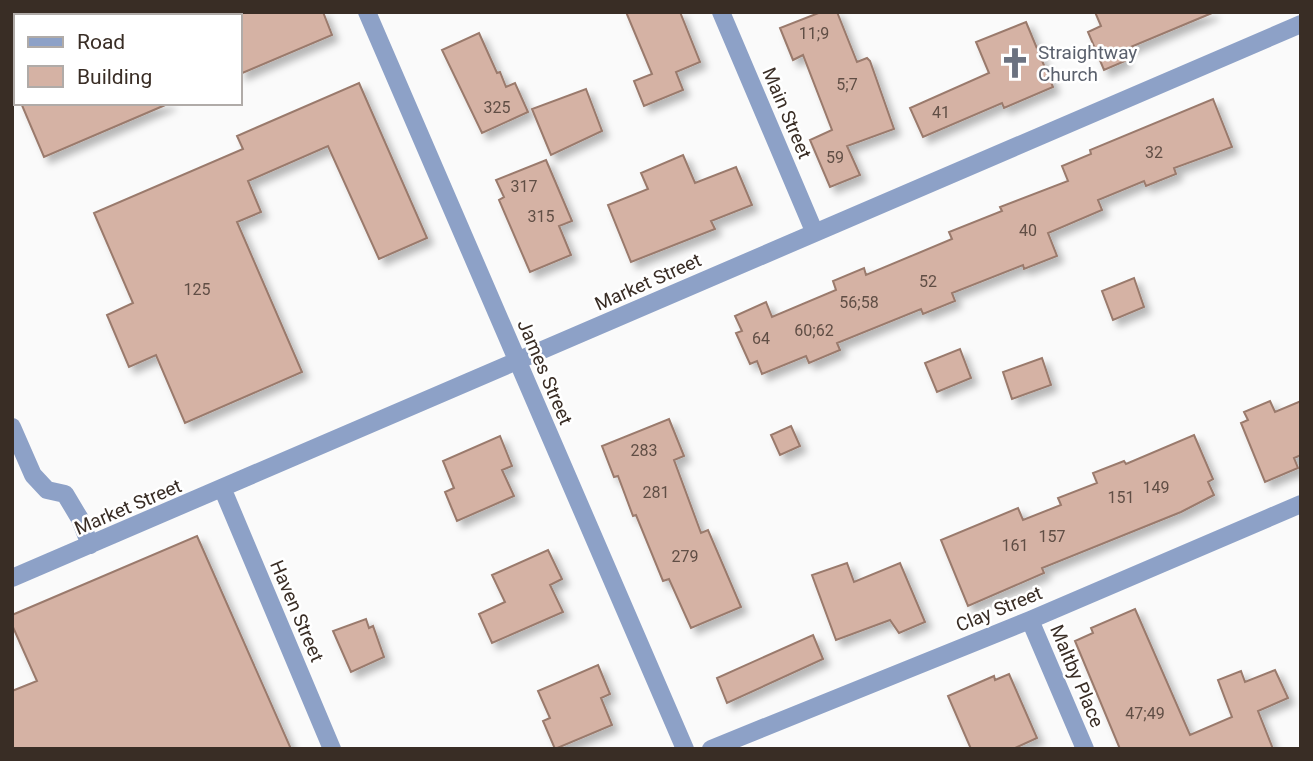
<svg xmlns="http://www.w3.org/2000/svg" width="1313" height="761" font-family="Roboto,sans-serif">
<style>
.building{fill:#d5b2a4;stroke:#9a7a6c;stroke-width:2;filter:url(#shadow)}
.lines{fill:none;stroke-linecap:round;stroke-linejoin:round}
.minor{stroke:#8da1c7;stroke-width:18}
.labels{text-anchor:middle;dominant-baseline:central;stroke-width:5;stroke-linejoin:round;paint-order:stroke}
.number-label{font-size:16px;fill:#604e45}
.worship-label{font-size:19px;fill:#5b616d;stroke:#fff;text-anchor:start}
.street-label{font-size:19px;fill:#392d25;stroke:#fff}
</style>
<defs>
<filter id="shadow"><feDropShadow dx="6" dy="6" stdDeviation="3.5" flood-color="#0004"/></filter>
</defs>
<rect width="100%" height="100%" fill="#fafafa"/>
<path class="building" d="M240,12h83l9,23 -92,39z
M626,12h54l20,50 -24,10 7,18 -39,16 -10,-25 18,-7z
M821,12h16l20,50 10,-4 3,3 24,68 -47,17 13,29 -30,12 -20,-47 22,-10 -29,-75 -10,5 -13,-32z
M1095,12h117v1l-91,38 4,10 -21,9 -16,-38 13,-6z
M1026,22l27,65 -49,21 -2,-5 -79,34 -13,-29 79,-35 -13,-31z
M479,33l18,40 3,-1 6,15 9,-4 13,29 -46,21 -40,-83z
M359,83l68,155 -48,21 -51,-113 -80,35 13,31 -24,10 65,150 -117,51 -29,-68 -27,12 -22,-52 26,-12 -39,-90 149,-64 -6,-13z
M586,89l16,42 -51,24 -19,-46z
M1213,99l19,48 -58,21 2,6 -30,12 -2,-5 -46,19 4,10 -54,23 9,23 -33,13 -1,-4 -71,28 3,8 -32,13 -2,-5 -84,34 3,7 -31,13 -3,-7 -44,18 -5,-13 -7,3 -14,-31 6,-2 -7,-15 31,-14 6,15 64,-27 -3,-9 31,-13 2,7 86,-36 -3,-7 53,-21 -2,-4 68,-26 -6,-15 29,-12 -1,-4z
M21,103h149l-126,54z
M683,155l12,28 41,-16 16,38 -41,16 4,8 -84,33 -23,-57 40,-16 -7,-16z
M546,160l26,61 -13,5 12,29 -41,17 -31,-72 5,-3 -8,-17z
M1134,278l10,29 -31,13 -11,-29z
M960,349l11,29 -34,14 -12,-29z
M1042,358l9,27 -39,14 -9,-27z
M1270,401l5,11 26,-11v54l-7,3 4,10 -33,14 -24,-59 7,-3 -4,-8z
M669,419l15,37 -10,4 27,73 7,-3 33,77 -50,21 -22,-49 -6,2 -27,-66 -3,1 -15,-40 -4,1 -12,-31z
M791,426l9,20 -20,9 -9,-20z
M1194,435l19,44 -5,3 6,13 -33,17 -139,56 2,5 -76,33 -27,-66 77,-32 5,12 38,-15 -3,-7 39,-15 -4,-10 31,-12 2,3z
M500,436l12,30 -10,4 12,26 -57,25 -12,-29 9,-4 -11,-27z
M197,536l94,213h-279v-58l25,-10 -25,-56v-10z
M548,550l14,29 -12,6 13,27 -71,31 -13,-29 26,-12 -13,-27z
M847,563l7,19 46,-19 25,59 -26,11 -9,-13 -54,20 -24,-65z
M1135,609l55,126 42,-18 -14,-37 23,-9 4,11 30,-12 13,28 -30,13 15,38h-153l-45,-108 18,-8 -2,-5z
M366,619l3,9 4,-2 11,31 -33,15 -18,-41z
M813,635l10,24 -96,44 -10,-25z
M598,665l12,29 -9,4 11,27 -57,24 -12,-28 7,-3 -12,-27z
M1009,674l28,64 -24,11h-42l-23,-53 46,-20 1,4z"/>
<g class="lines">
<path class="minor" d="M367,12l318,737
M721,12l93,219
M12,427l21,48 14,15 18,4 15,25 10,26
M223,490l109,259
M12,578l1289,-554
M1030,620l55,129
M711,749l319,-129 271,-116"/>
</g>
<defs>
<symbol id="church-bare" viewBox="-9 -9 18 18"><path d="M-1.2-6h2.4v3.5h3.3v2.4h-3.3V6h-2.4V-.1h-3.3v-2.4h3.3Z" fill="#6b7280" stroke="#fff" stroke-width="2.5" paint-order="stroke"/></symbol>
</defs>
<g fill-rule="evenodd">
<use href="#church-bare" x="993" y="41" width="44" height="44"/>
</g>
<g class="labels">
<g class="number-label">
<text x="814" y="33">11;9</text>
<text x="847" y="84">5;7</text>
<text x="497" y="107">325</text>
<text x="941" y="112">41</text>
<text x="1154" y="152">32</text>
<text x="835" y="157">59</text>
<text x="524" y="186">317</text>
<text x="541" y="216">315</text>
<text x="1028" y="230">40</text>
<text x="928" y="281">52</text>
<text x="197" y="289">125</text>
<text x="859" y="302">56;58</text>
<text x="814" y="330">60;62</text>
<text x="761" y="338">64</text>
<text x="644" y="450">283</text>
<text x="1156" y="487">149</text>
<text x="656" y="492">281</text>
<text x="1121" y="497">151</text>
<text x="1052" y="536">157</text>
<text x="1015" y="545">161</text>
<text x="685" y="556">279</text>
<text x="1145" y="713">47;49</text>
</g>
<g class="worship-label">
<text x="1038" y="52">Straightway<tspan x="1038" dy="22">Church</tspan></text>
</g>
<g class="street-label">
<text transform="translate(787 113) rotate(67)">Main Street</text>
<text transform="translate(648 282) rotate(-24)">Market Street</text>
<text transform="translate(545 372) rotate(67)">James Street</text>
<text transform="translate(128 507) rotate(-23)">Market Street</text>
<text transform="translate(999 609) rotate(-22)">Clay Street</text>
<text transform="translate(297 611) rotate(67)">Haven Street</text>
<text transform="translate(1077 676) rotate(67)">Maltby Place</text>
</g>
</g>
<rect width="1313" height="761" fill="none" stroke="#392d25" stroke-width="28"/>
<rect x="14" y="14" width="228" height="91" fill="#ffffff" stroke="#b0aba8" stroke-width="2"/>
<rect x="28" y="37" width="35" height="10" fill="#8da1c7" stroke="#b0aba8" stroke-width="2"/>
<text x="77" y="49" font-size="21" fill="#392d25">Road</text>
<rect x="28" y="66" width="35" height="21" fill="#d5b2a4" stroke="#b0aba8" stroke-width="2"/>
<text x="77" y="84" font-size="21" fill="#392d25">Building</text>
</svg>
